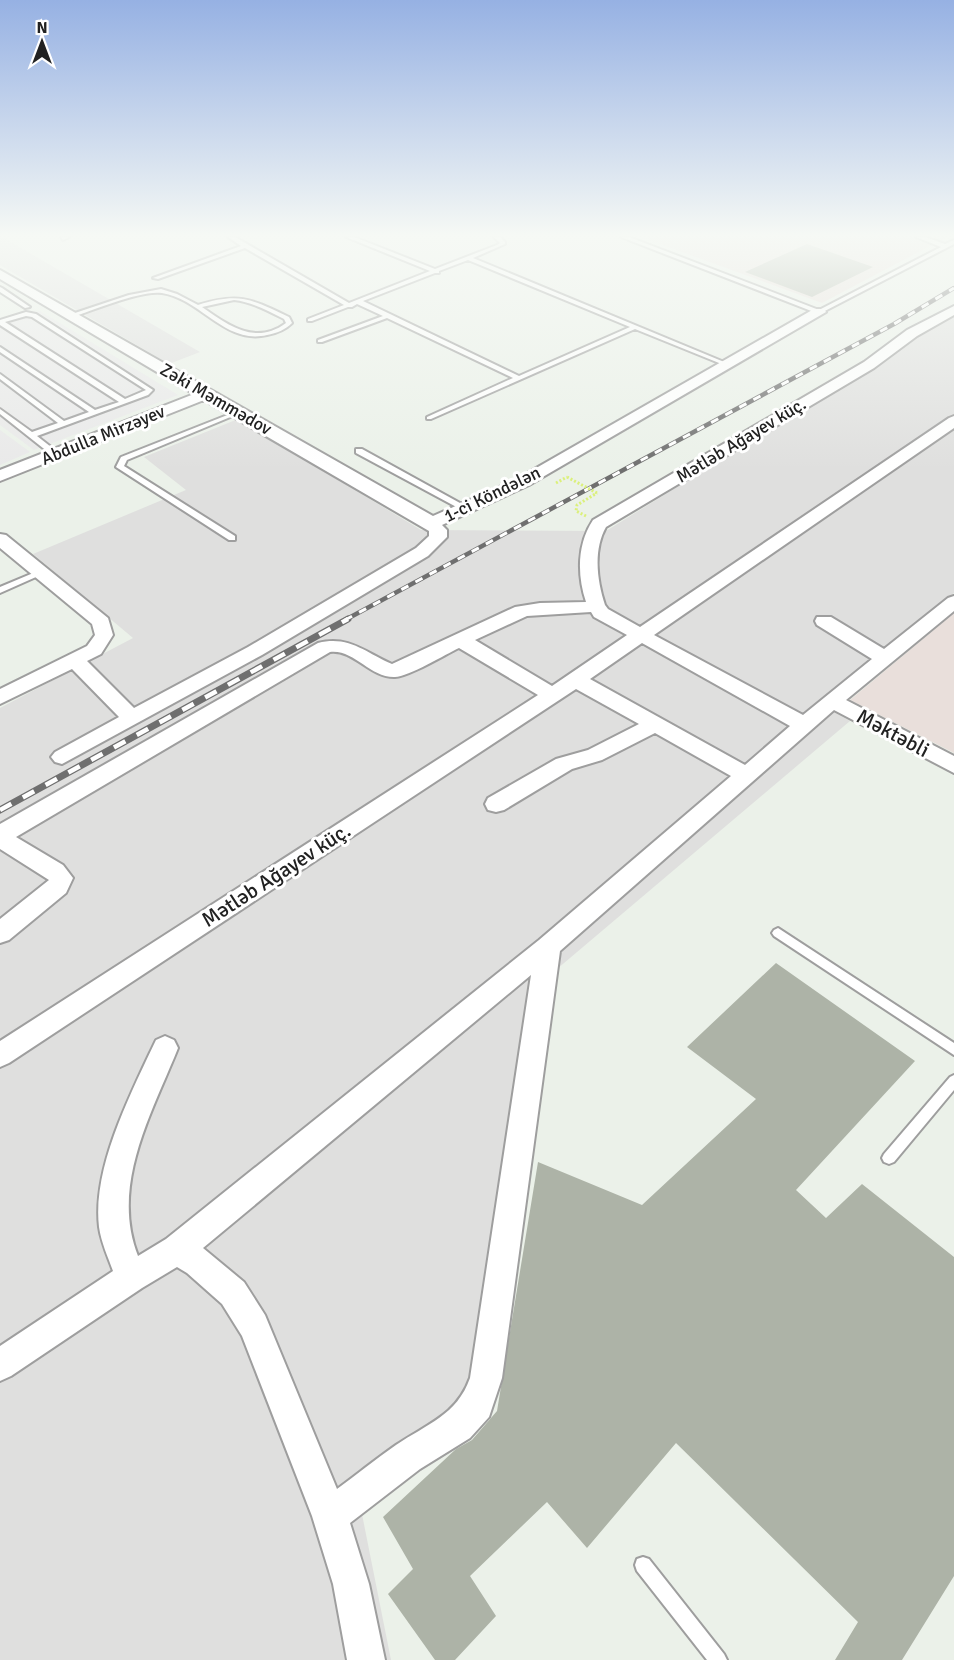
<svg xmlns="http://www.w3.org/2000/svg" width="954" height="1660" font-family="Signika,sans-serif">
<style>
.residential{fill:#dfdfde}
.industrial{fill:#e9dfdb}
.parking{fill:#e9e9e9}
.building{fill:#adb3a7}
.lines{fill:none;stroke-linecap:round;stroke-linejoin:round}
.service-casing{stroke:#9e9e9e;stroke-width:4}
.minor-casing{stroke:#9e9e9e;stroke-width:4}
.path{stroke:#dbf07b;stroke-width:3;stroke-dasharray:2 2;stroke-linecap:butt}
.service{fill:#fff;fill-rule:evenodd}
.minor{fill:#fff;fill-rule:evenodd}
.rail-far1-casing{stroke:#6f6f6f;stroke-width:4.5}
.rail-casing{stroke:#6f6f6f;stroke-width:7}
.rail-far1{stroke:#fff;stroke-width:3;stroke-dasharray:8;stroke-linecap:butt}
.rail{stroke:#fff;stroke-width:4.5;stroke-dasharray:13;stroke-linecap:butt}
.path-bridge{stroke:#dbf07b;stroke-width:3;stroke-dasharray:2 2;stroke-linecap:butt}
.labels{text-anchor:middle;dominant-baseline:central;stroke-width:6;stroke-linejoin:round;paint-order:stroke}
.far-street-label{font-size:18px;fill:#212121;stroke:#fff}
.street-label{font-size:21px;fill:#212121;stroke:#fff}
</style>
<rect width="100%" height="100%" fill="#ebf1e9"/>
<path class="residential" d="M0,237h2l198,115 -31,12 -169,-99z
M954,315v278l-135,110 31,18 -319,270 -63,403 -113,85 36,181h-391v-952l133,-70 -100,-84 153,-64 -42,-33 94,-38 183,111 185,1z"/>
<path class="industrial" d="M641,237h306l-125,66z
M954,613v140l-104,-53z"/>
<path class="parking" d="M40,311l138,84 -144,55 -34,-25v-101z
M0,430l30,22 -30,13z"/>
<path class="building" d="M807,244l66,23 -61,30 -67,-25z
M776,963l139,98 -119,129 30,28 36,-34 92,73v319l-52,84h-67l23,-38 -182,-179 -89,105 -40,-46 -77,74 26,40 -41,44h-20l-47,-66 25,-25 -30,-52 73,-68 16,-9 25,-29 41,-249 104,43 114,-106 -69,-52z"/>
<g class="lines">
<defs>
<path id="service" d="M61,237h8l-6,3z
M228,237h7l114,66 81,-32 -84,-34h8l81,32 62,-24 3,-2 -6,-6h6l5,5v2l-32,14 256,106 -5,1 -89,-36 -204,90h-4v-2l86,-39 -126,-60 -65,24h-4v-2l65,-24 -26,-12 -5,3h-4l-36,14h-4v-2l36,-14 -99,-57 -87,31 -5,-1 88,-32zM468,260l162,67 -111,49 -156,-75 72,-28h4v-2z
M621,237h8l190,73 122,-63 -25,-10h9l20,7 9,-4v4l-135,70z
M0,287l2,1 28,19 -5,1 -25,-16z
M161,289l16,5 21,11c41,-13 53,-6 91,12l3,6c-7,7 -15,10 -25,12 -42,10 -66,-36 -105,-42 -21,-3 -68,17 -90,24l-3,-2 60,-20zM234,300c18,2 34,11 50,19l2,4c-31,23 -58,2 -84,-16z
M26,312l10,2 117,76 -5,5 -111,41 23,18 -7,2 -53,-42v-5l32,23 26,-9 -58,-44v-5l64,47 25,-9 -89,-60v-5l95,63 24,-8 -119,-77v-5zM26,316l6,1 114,73 -21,9 -120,-77z
M235,412l5,1 -113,47 -3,6 111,70v4h-6l-113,-73 5,-10z
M356,449h6l107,59 -1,2h-6l-106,-57z
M38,571h6l1,2 -45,20v-6z
M778,928l176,115v12l-180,-119 -2,-3 2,-3z
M954,1075v15l-60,72 -5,2 -5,-2 -2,-4 2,-4 66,-77z
M643,1557l6,2 75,95 3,6h-20l-70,-89 -2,-6 2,-6z"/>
<path id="minor" d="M0,270l433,246 84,-37 297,-170h10l2,3 -297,173 -87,40 5,5v7l-19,19 -166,99 -200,109 -7,-2 -4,-5 4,-5 64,-35 -47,-48 -72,35v-15l87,-43 8,-11 -3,-11 -92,-76v-14l6,1 102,83 5,17 -12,19 -14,7 47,47 114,-61 168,-99 13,-12v-5l-225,-131 -204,81v-11l194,-76 -194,-115z
M954,306v9l-37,21 -43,32 -268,159c-13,23 -9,54 -1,78l3,4 32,18 309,-209 5,-2v12l-300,207 149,80 69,-56 -55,-34 -2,-4 2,-4h14l53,32 64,-51 6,-2v15l-108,89 108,56v17l-120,-63 -274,241 -58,427 -13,39 -19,21 -50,31 -70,54 19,61 16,76h-38l-14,-76 -21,-68 -70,-180 -20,-32 -35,-31 -10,-6 -35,21 -131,88 -11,5v-35l113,-75c-5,-14 -12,-29 -14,-44 -7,-59 32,-134 57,-187l9,-4 9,4 4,8c-26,65 -68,137 -40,208l28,-17 373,-299 192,-164 -76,-43 -53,27 -30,9 -68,41 -8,2 -8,-2 -3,-6 3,-6 68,-39 32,-9 51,-26 -63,-35 -567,374 -9,4v-26l538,-346 -79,-47c-13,6 -51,29 -64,29 -25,1 -41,-28 -65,-25l-314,185 47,28 10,13 -7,15 -57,47 -9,3v-24l49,-39 -49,-31v-25l318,-181c31,-8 48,10 74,21l123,-57 25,-4 46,-1c-9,-27 -9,-58 7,-82l271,-158 43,-32zM591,612l3,5 33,18 -75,51 -77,-46 52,-24zM642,643l148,83 -45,39 -155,-86zM531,975l-61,403c-13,37 -43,46 -74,67 -20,14 -40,30 -59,44l-72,-174 -21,-33 -41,-34z"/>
</defs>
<use href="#service" class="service-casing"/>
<use href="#minor" class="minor-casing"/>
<path class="path" d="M556,483l11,-6
M586,516l-10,-5 1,-6 20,-12"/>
<use href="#service" class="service"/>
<use href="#minor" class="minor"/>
<defs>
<path id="rail-far1" d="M345,620l549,-296 60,-36"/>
<path id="rail" d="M0,810l348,-191"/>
</defs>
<use href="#rail-far1" class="rail-far1-casing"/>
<use href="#rail" class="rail-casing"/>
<use href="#rail-far1" class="rail-far1"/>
<use href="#rail" class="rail"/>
<path class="path-bridge" d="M567,477l30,16"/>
</g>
<linearGradient id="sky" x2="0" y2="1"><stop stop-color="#96b1e3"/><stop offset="0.5" stop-color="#f6f9f5"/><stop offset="1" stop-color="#f6f9f5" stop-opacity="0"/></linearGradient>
<rect width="954" height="470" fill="url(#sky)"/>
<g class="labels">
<g class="far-street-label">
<text transform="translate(216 399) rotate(30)">Zəki Məmmədov</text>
<text transform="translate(103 435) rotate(-22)">Abdulla Mirzəyev</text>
<text transform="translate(741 440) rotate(-31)">Mətləb Ağayev küç.</text>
<text transform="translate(492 494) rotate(-26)">1-ci Köndələn</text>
</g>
<g class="street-label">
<text transform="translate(893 733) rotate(28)">Məktəbli</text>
<text transform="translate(276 875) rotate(-33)">Mətləb Ağayev küç.</text>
</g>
</g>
<g transform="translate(42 42)" stroke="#ffffff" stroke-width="4.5" paint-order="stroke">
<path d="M0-4.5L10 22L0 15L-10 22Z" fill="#212121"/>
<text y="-9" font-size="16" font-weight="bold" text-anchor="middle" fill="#212121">N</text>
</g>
</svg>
